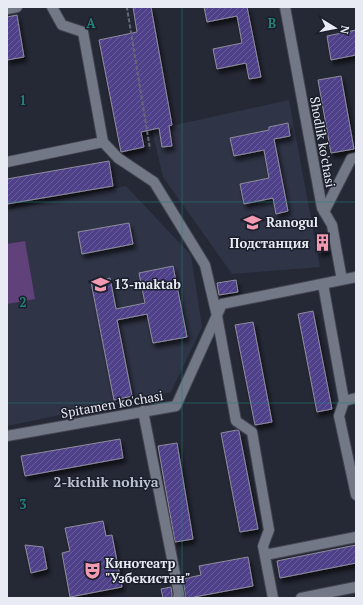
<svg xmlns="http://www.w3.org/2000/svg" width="363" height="605" font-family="'PT Serif',serif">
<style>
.built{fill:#2f3446}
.pitch{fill:#61417a}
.building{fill:url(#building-hatch);stroke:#8e8c9c;filter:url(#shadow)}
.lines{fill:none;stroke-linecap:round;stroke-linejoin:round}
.minor-casing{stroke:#434550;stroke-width:12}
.tertiary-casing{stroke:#434550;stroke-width:12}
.path{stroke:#666975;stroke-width:2;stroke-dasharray:4 2;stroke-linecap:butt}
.minor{stroke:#737887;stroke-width:10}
.tertiary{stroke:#737887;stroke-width:10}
.grid{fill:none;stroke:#25827b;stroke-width:1;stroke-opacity:0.55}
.labels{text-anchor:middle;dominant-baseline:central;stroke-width:3;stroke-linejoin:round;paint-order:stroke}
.street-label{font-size:13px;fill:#e9ebf4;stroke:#1b1f2b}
.poi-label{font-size:13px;font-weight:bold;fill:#e9ebf4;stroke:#1b1f2b;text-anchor:start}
.neighbourhood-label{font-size:14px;font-weight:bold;fill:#bec3d4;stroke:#1b1f2b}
.grid-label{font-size:13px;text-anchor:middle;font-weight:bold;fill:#25827b;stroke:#1b1f2b;stroke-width:3;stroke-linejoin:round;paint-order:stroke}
</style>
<defs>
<pattern id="building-hatch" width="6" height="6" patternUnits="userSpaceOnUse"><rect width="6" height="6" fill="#50418a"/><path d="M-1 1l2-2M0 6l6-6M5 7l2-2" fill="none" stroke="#695d9b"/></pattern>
<filter id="shadow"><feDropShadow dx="2.5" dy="4.5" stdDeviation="2" flood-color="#0009"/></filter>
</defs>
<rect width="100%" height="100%" fill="#252835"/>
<path class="built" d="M289,100l31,167 -88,7 -69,-97 -11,-47z
M126,186l65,69 11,72 -31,65 -164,34v-216z"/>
<path class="pitch" d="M25,241l10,58 -28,5v-60z"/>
<path class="building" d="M133,7h18l21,118 -3,1 3,20 -10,1 -3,-19 -18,4 3,15 -23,5 -22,-112 38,-8z
M204,7h43l14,70 -12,2 -3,-16 -29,6 -4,-20 29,-6 -5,-27 -30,6z
M17,15l7,42 -17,3v-43z
M356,30v25l-25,5 -4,-24z
M341,76l13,73 -23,4 -13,-73z
M288,123l2,13 -16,3 14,72 -12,3 -3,-16 -29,6 -4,-20 29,-6 -5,-28 -30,6 -4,-18 39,-8v-3z
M109,161l4,25 -106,18v-25z
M129,223l4,21 -51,10 -4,-22z
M325,234l4,16 -10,2 -3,-16z
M173,266l14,71 -34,6 -6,-29 -30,6 15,76 -18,4 -23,-118 19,-4 6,31 29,-6 -6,-30z
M236,280l2,12 -19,3 -2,-12z
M313,311l19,98 -15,3 -19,-98z
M253,322l19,100 -17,3 -20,-100z
M237,430l2,1 19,98 -18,3 -19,-99z
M120,439l3,19 -98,18 -4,-20z
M177,443l16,96 -18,3 -17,-96z
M103,521l3,15 6,-1 10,52 -52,10 -8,-44 8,-2 -5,-23z
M25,545l18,2 4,22 -16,4z
M356,545v18l-76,15 -3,-17z
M248,557l5,29 -59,11v1h-9v-5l-2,-14 18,-4 -2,-9z
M171,587l1,7v4h-9l-2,-9z"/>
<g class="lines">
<defs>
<path id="minor" d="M52,7l10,18 21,7 20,110
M285,7l37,201 10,17 10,55
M7,9l10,-2
M103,142l15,16 36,24 51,83 12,51 19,105 16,11 17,98 -6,16 10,52
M7,162l96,-20
M324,212l27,-53 5,-1
M323,284l21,117 -5,15 17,79
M344,401l12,-3
M143,411l36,183 -1,4
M7,436l169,-30 46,-102 134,-27
M265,555l91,-18"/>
<path id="tertiary" d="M301,598l55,-11"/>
</defs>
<use href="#minor" class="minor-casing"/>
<use href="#tertiary" class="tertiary-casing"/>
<path class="path" d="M128,7l-1,1 23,141"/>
<use href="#minor" class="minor"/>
<use href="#tertiary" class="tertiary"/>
</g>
<path class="grid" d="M182,7v591M7,202h349M7,403h349"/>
<defs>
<symbol id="school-bare" viewBox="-9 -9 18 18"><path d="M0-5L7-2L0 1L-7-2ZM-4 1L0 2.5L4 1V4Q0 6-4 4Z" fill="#f19ab1" stroke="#1b1f2b" stroke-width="2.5" paint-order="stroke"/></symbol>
<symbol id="building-bare" viewBox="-9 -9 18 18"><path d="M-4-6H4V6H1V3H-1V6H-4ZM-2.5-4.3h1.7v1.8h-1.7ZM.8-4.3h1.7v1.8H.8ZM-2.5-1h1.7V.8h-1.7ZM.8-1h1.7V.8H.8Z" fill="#f19ab1" stroke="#1b1f2b" stroke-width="2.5" paint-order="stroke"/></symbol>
<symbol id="theatre-bare" viewBox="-9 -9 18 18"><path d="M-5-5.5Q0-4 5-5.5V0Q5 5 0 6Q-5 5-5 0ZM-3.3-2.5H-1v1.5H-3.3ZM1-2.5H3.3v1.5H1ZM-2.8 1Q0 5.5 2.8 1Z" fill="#f19ab1" stroke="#1b1f2b" stroke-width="2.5" paint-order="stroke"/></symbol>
</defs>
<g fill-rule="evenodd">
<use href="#school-bare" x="240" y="210" width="25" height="25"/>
<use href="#building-bare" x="310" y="230" width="25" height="25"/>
<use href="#school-bare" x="88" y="272" width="25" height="25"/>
<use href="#theatre-bare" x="80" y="558" width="25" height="25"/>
</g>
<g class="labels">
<g class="street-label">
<text transform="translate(323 142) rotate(80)">Shodlik ko'chasi</text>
<text transform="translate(112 404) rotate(-10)">Spitamen ko'chasi</text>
</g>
<g class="poi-label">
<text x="266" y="222">Ranogul</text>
<text x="309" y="243" text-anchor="end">Подстанция</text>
<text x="114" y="284">13-maktab</text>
<text x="105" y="563">Кинотеатр<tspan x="105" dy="15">"Узбекистан"</tspan></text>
</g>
<g class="neighbourhood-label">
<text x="106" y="481">2-kichik nohiya</text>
</g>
</g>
<g class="grid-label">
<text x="91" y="28">A</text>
<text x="272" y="28">B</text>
<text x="23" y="105">1</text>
<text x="23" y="307">2</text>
<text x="23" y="509">3</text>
</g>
<rect width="363" height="605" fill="none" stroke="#e9ebf4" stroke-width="16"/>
<g transform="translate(335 28) rotate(100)" stroke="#1b1f2b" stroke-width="3" paint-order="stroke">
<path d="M0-3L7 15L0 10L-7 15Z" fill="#e9ebf4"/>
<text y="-6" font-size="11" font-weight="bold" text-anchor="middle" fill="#e9ebf4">N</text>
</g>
</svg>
